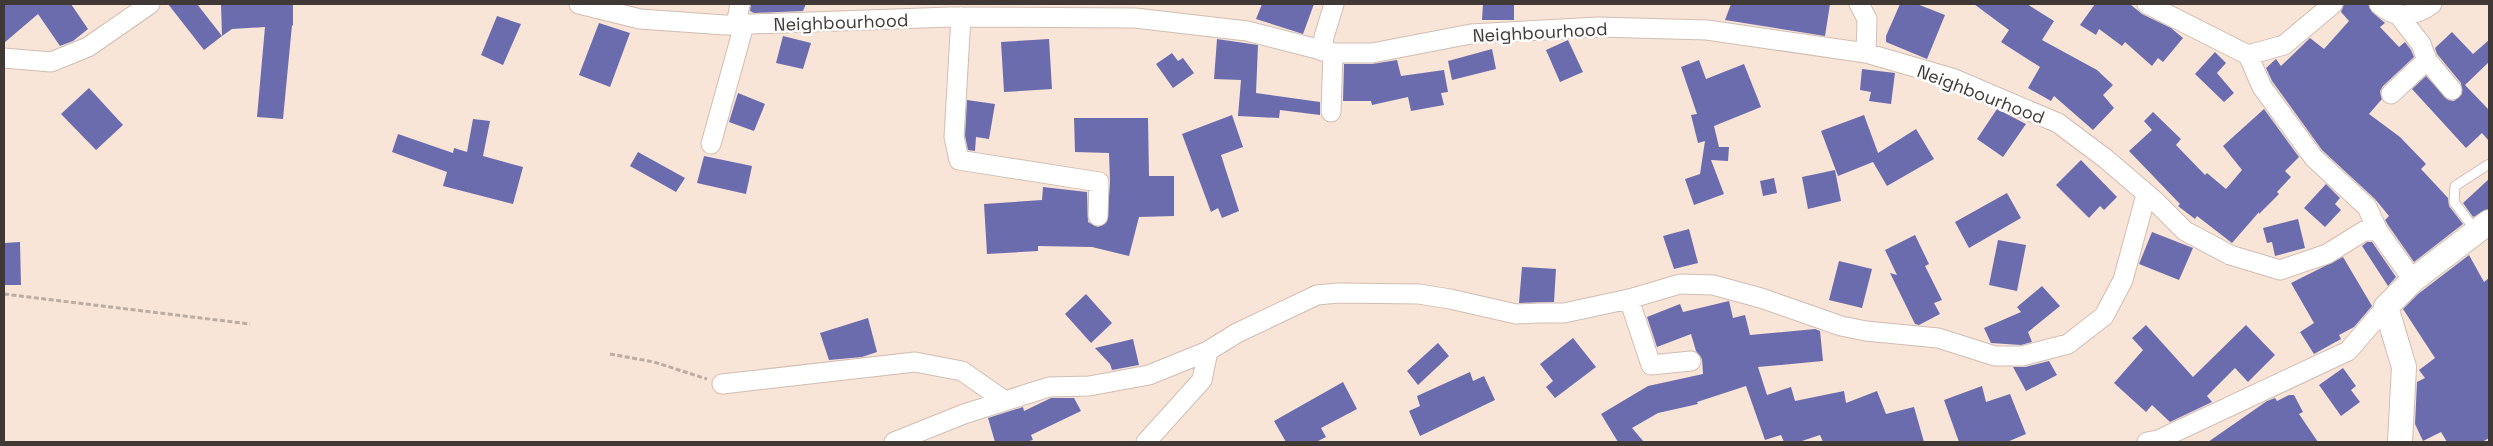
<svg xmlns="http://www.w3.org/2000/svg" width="2493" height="446" font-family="'Space Grotesk',sans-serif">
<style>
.building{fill:#6b6cae}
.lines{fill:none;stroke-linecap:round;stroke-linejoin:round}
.service-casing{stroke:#d1bdb2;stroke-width:11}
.minor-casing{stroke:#d1bdb2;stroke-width:21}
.tertiary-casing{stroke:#d1bdb2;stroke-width:26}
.path{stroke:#bcaca2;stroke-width:3;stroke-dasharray:5 2.5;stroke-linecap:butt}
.service{stroke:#fff;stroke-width:9}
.minor{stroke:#fff;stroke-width:19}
.tertiary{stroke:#fff;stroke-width:24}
.labels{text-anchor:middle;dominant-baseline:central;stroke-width:5;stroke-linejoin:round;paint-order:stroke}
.street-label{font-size:18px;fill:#403834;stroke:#fff}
</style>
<rect width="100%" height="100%" fill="#f9e4d8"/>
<path class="building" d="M4,4h67l17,25 -15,12 -13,5 -22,-32 -34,29z
M168,4h29l25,32 -18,14z
M221,4h72v22l-1,-1 -9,94 -26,-2 8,-90 -33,2 -10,7z
M751,4h55l-3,7 -49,2 -4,-2z
M1262,4h52l-11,30 -47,-15z
M1483,4h31v16h-32z
M1731,4h99l-5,32 -100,-16z
M1900,4h17l28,11 -18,44 -41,-17v-6z
M1974,4h53l27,17 -12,19 55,30 16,15 -10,10 11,13 -21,22 -39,-34 -3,5 -23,-13 12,-21 -39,-25 8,-12z
M2095,4h35l12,10 29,14 12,10 -20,24 -5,-4 -6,8 -27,-24 -3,4 -23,-17 -3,6 -16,-10z
M2344,4h24l4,8 13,11 -5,4 19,20 6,-5 6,8 3,7 -31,29 -3,5 2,8 -13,15 31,23 26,27 -5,5 27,29 1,8 14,18 -49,38 -26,-37 -3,-5 4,-4 -14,-17 -53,-49 -50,-69 -6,-13 10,-9 5,7 29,-28 14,11 25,-28 -8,-9z
M497,16l24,8 -18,41 -22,-10z
M599,23l31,10 -20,54 -31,-12z
M2452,32l21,22 16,-14v22l-24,23 24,25v31l-7,-8 -16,15 -54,-59 14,-13 22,24 6,1 8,-7 -1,-11 -24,-29 -2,-6z
M783,36l28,7 -8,26 -27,-6z
M1049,39l3,50 -48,3 -3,-50z
M1217,39l41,6 -2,48 64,9v13l-40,-5 -1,8 -41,-2 3,-36 -27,-1z
M1568,40l15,32 -23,10 -14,-32z
M1492,49l4,20 -44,11 -4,-19z
M2215,52l11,11 -9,10 17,20 -10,9 -29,-28z
M1172,53l6,8 5,-3 11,15 -21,15 -17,-24z
M1397,60l4,16 43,-6 4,22 -7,1 3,12 -33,6 -3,-14 -36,8 -1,-4h-28l1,-37h28z
M1699,60l7,19 38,-15 17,43 -47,19 5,21h10l-1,14 -17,-1 13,34 -30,11 -9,-26 15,-5 5,-33 -7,2 -7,-28 6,-1 -16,-47z
M1862,69l33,4 -4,31 -22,-3 2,-9 -11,-2z
M89,88l34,37 -27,25 -35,-36z
M738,93l27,11 -11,27 -25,-9z
M967,100l28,4 -6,35 -13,-2 -1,14 -7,-1 -3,-14z
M1997,109l29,15 -23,33 -26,-18z
M2264,109l35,48 -14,14 6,6 -14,15 2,2 -20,20v-2l-27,31 -35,-27 -2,3 -17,-13 2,-2 -51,-53 23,-21 -8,-9 9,-9 28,27 -5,6 29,30 2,-2 19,16 16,-19 -19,-24z
M1232,115l11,32 -22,8 18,56 -17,7 -4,-10 -7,4 -29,-78z
M1864,115l14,38 38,-24 18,30 -47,27 -14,-24 -35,14 -17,-45z
M1074,118h74l1,58h25v40l-35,1 -10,39 -37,-9 -54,-1v5l-51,3 -3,-50 58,-4 1,-13 44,5 1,30 10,5 9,-5 3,-40 -1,-29 -34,-1z
M473,119l17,2 -7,35 40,11 -10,37 -70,-18 4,-14 -55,-20 6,-18 55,19 1,-5 13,4z
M638,152l47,26 -9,14 -46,-26z
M704,156l48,10 -6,28 -49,-11z
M2081,160l36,37 -13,13 -4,-4 -11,12 -33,-33z
M1835,170l6,31 -33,8 -6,-32z
M1774,178l3,15 -14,3 -3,-15z
M2489,179v30l-16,8 -10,-14z
M2326,184l14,14 -5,6 6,6 -16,17 -21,-19z
M2007,193l14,25 -52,30 -14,-26z
M2298,219l7,29 -30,8 -3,-14 -5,1 -4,-15z
M1689,229l9,34 -24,6 -11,-33z
M2152,232l41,16 -14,32 -40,-16z
M1915,235l14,29 -4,2 17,34 -8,3 6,11 -21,11 -4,-1 -25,-51 7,2 -12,-25z
M1998,240l28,5 -9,46 -28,-6z
M20,242l1,43h-17v-42z
M2367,242h5l24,35 -8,9 -26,-40z
M2469,255l15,27 5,-4v160l-7,4h-35l-6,-10 -18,9 -8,-17 2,-42 8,-4 -6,-8 16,-12 -32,-49 15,-15z
M2343,257l29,49 -18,21 -15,8 2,4 -27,15 -14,-22 14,-9 -23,-40z
M1839,261l33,8 -10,39 -33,-8z
M1522,267l34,2 -2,33 -35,1z
M2042,286l18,20 -32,26 4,10 -11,3 -30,-2 -7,-15 37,-16 -4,-5z
M1086,294l26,29 -21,20 -26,-29z
M1729,301l4,17 12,-3 5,20 65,-6 5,2 3,30 -65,6 9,28 24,-8 4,14 49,-10 2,12 31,-12 9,23 28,-7 10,35h-101l-3,-7 -21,7h-15l-3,-7 -16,5 -19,-54 -49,16 1,2 -40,9 -26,15 12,14h-26l-17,-28 47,-28 55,-12 -1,-15 -6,-8 -5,-17 -34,13 -10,-30 33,-13 3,8z
M868,318l9,34 -15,5 -33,3 -9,-27z
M2146,325l47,52 53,-52 29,30 -27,27 -13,-14 -28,28 5,6 -42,20 -18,-17 -6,7 -32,-29 29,-33 -11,-12z
M1573,338l23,29 -41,31 -9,-11 7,-6 -13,-17z
M1133,339l6,26 -27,5 -2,-6 -15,-16z
M1438,343l11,13 -31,29 -11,-14z
M2049,361l8,14 -31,16 -13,-24h12z
M2343,368l13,18 -5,4 9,12 -19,14 -22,-31z
M1470,372l3,9 11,-5 11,24 -75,36 -11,-25 11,-5 -3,-10z
M1343,382l14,27 -36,19 5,9 -10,5h-30l-12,-21z
M1982,386l4,16 24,-8 16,40 -19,8h-48l-15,-42z
M2289,395h5l9,17 -4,2 19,28h-110l59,-41 8,-3 2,3z
M1051,398h23l7,13 -50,24 2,5 -8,2h-30l-7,-24 35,-11 1,4z"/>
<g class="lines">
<defs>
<path id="service" d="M2476,231l-22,-29 1,-16 34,-22"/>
<path id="minor" d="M579,4l61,15 85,6 225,-8 185,1 112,13 86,22h39l99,-19 127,-7 109,3 159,23 86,25 106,45 48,36 49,42 30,30 45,24 50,15 47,-16 37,-23h14l35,49
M1859,4l8,15 -1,34
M2147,4l101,51 14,32 52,71 53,49 11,24
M2379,4c17,16 35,13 53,0
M2397,13l24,31 6,16 25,30
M961,17l-7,120 5,23 140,22 -1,34
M736,25l4,-21
M1322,51l2,-14 10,-33
M2248,55l36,-10 49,-41
M4,58l47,4 37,-15 62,-43
M2391,94l36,-34
M1331,112l2,-59
M711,144l33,-119
M1629,299l22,66 40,-4
M722,384l193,-22 47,9 43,30
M894,442l70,-28 85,-27 40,-1 60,-11 59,-24 29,-18 80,-38 21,-2 81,1 31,5 66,15 23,-1h25l65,-14 51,-15 33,1 48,13 80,28 25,5 72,7 57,18h27l46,-12 36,-28 19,-36 23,-85
M1146,442l56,-62 6,-29
M2147,442l11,-2 190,-89 38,-44"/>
<path id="tertiary" d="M2400,442l4,-75 -18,-60 27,-27 76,-58"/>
</defs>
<use href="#service" class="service-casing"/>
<use href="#minor" class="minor-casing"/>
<use href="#tertiary" class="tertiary-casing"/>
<path class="path" d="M4,294l246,30
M610,354l44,8 53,17"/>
<use href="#service" class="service"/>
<use href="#minor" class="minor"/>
<use href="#tertiary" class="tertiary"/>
</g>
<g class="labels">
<g class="street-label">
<text transform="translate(841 22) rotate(-2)">Neighbourhood</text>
<text transform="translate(1540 32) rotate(-3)">Neighbourhood</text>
<text transform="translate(1981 94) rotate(21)">Neighbourhood</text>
</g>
</g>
<rect width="2493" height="446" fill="none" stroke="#403834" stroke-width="10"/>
</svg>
